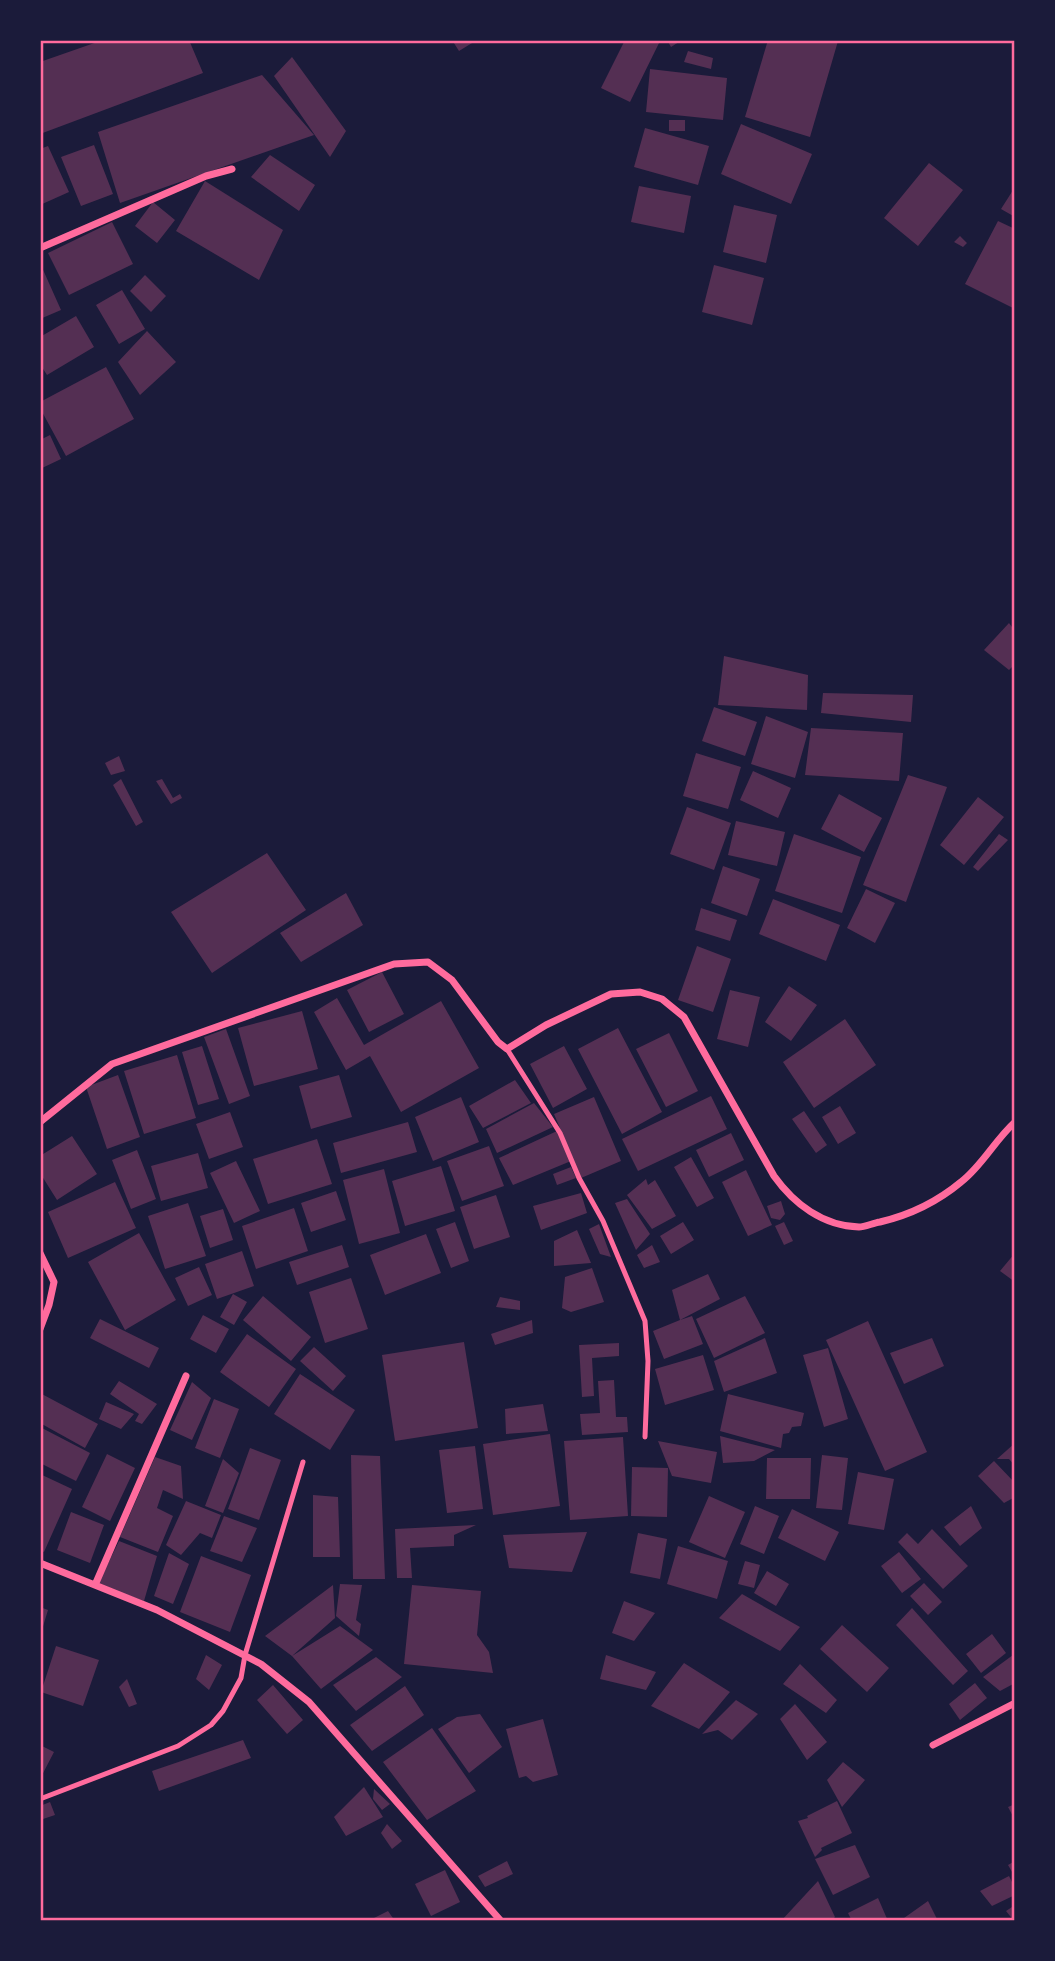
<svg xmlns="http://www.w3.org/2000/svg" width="1055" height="1961" font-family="Arial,sans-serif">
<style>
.building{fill:#542f53}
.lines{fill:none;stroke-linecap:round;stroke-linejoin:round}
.service{stroke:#ff6b9d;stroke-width:5}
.minor{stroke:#ff6b9d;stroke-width:7}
.neatline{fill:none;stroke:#ff6b9d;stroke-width:2.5}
</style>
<rect width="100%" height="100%" fill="#1b1b3a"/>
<path class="building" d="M103,40h86l14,33 -163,61v-72z
M452,40h25l-18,11z
M625,40l35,1 -30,61 -29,-14z
M667,40h15l-11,7z
M768,40l70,1 -28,96 -65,-20z
M688,51l25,7 -2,11 -27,-7z
M292,57l54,74 -16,26 -56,-81z
M650,69l77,9 -4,42 -77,-8z
M262,75l52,60 -194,68 -22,-71z
M669,120h16v11h-16z
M741,124l71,30 -21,50 -70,-30z
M645,128l64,18 -11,39 -64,-18z
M94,145l19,49 -32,12 -20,-49z
M48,146l21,46 -29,13v-56z
M270,155l45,30 -16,26 -48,-34z
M929,163l34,27 -45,56 -34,-28z
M205,181l78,49 -24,50 -83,-49z
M639,186l52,10 -7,37 -53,-11z
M1015,187v30l-14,-8z
M153,202l22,18 -18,23 -22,-17z
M734,205l43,10 -11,48 -43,-11z
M998,221l17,8v80l-50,-25z
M112,222l21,42 -64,31 -21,-42z
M960,236l7,7 -4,4 -9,-5z
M40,263l21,47 -21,9z
M714,265l50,13 -12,47 -50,-13z
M145,275l21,21 -15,16 -21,-21z
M122,290l23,39 -26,15 -23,-39z
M76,316l18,31 -47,28 -7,-11v-27z
M147,331l29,31 -36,33 -22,-33z
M106,367l28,52 -68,37 -26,-48v-6z
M50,435l11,24 -21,10v-29z
M1009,623l6,8v33l-6,6 -25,-20z
M724,656l84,19 -1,35 -89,-5z
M823,693l90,2 -2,27 -90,-9z
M714,707l43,15 -12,34 -43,-15z
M766,716l42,16 -13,46 -44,-14z
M811,728l92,5 -4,48 -94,-6z
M696,753l45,14 -13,42 -45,-13z
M119,756l6,15 -14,4 -6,-12z
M753,771l38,17 -13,30 -38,-18z
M908,775l39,12 -41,115 -43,-17z
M121,779l22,43 -7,4 -23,-41z
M162,779l11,19 7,-4 2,4 -11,6 -15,-23z
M839,794l43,24 -18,34 -43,-23z
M978,797l26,20 -40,48 -24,-20z
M687,807l44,16 -17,47 -44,-16z
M736,821l49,11 -8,34 -49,-11z
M794,834l67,23 -19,56 -67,-22z
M999,834l9,6 -30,31 -5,-4z
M267,853l39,57 -94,63 -41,-61z
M723,866l37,13 -13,37 -36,-13z
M866,889l29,14 -20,40 -28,-15z
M346,893l17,32 -62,37 -21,-29z
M773,899l67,26 -14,36 -67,-27z
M701,908l36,12 -7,21 -35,-11z
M697,946l34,13 -18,53 -35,-12z
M382,972l22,42 -35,18 -22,-42z
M789,986l28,19 -26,36 -26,-19z
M730,990l30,7 -12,50 -31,-8z
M337,998l27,47 77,-44 38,67 -78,44 -31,-56 -24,14 -32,-58z
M302,1011l16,58 -64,17 -16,-58z
M845,1019l31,46 -62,43 -31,-46z
M618,1028l44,84 -40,22 -44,-85z
M226,1029l24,67 -21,8 -25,-67z
M669,1033l29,58 -32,16 -30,-58z
M202,1046l17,53 -21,6 -16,-53z
M564,1046l23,43 -34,19 -23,-44z
M177,1055l19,63 -52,16 -20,-63z
M118,1075l22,62 -33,12 -21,-62z
M339,1075l13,42 -41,12 -12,-43z
M515,1080l16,23 -48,25 -14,-22z
M711,1096l16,33 -89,42 -16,-32z
M461,1097l18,45 -46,19 -18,-44z
M594,1097l27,64 -40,17 -27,-64z
M534,1103l19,24 -56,26 -11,-24z
M840,1106l16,27 -18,11 -16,-27z
M804,1111l23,34 -11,8 -24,-34z
M230,1112l13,35 -34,12 -13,-35z
M408,1122l9,30 -76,21 -8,-30z
M557,1131l14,30 -58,24 -14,-27z
M731,1133l13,27 -35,17 -13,-27z
M72,1136l25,38 -40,26 -17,-27v-17z
M317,1139l15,45 -64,20 -15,-45z
M489,1146l15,40 -42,15 -15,-40z
M137,1150l19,49 -25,10 -19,-49z
M198,1153l10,35 -47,13 -10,-35z
M691,1157l23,41 -17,9 -23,-40z
M236,1161l24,50 -26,12 -24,-50z
M441,1166l14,45 -50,15 -13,-45z
M571,1167l5,11 -19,7 -4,-11z
M384,1169l16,64 -41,11 -16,-64z
M746,1170l26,55 -24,11 -26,-54z
M646,1179l2,6 7,-5 21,36 -24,13 -25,-34z
M115,1182l21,46 -68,30 -20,-46z
M336,1191l10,29 -35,12 -10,-29z
M581,1193l6,20 -46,17 -8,-24z
M496,1195l14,42 -36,12 -14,-42z
M627,1199l23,35 -14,16 -21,-47z
M781,1201l4,13 -5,6 -9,-2 -4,-12z
M188,1203l18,53 -41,13 -17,-53z
M294,1208l14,43 -52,18 -14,-43z
M223,1209l10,31 -23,8 -10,-32z
M455,1222l14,39 -18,7 -15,-39z
M683,1222l11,18 -23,14 -11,-18z
M784,1222l9,19 -9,4 -9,-19z
M599,1224l12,33 -11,-3 -11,-25z
M577,1230l14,33 -37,3v-25z
M139,1233l37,67 -51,30 -37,-68z
M426,1234l15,39 -56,22 -15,-40z
M342,1245l7,22 -52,18 -8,-23z
M652,1245l8,17 -16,6 -7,-13z
M242,1251l12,35 -37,13 -12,-35z
M1015,1253v29l-15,-11z
M199,1267l13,28 -24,11 -13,-28z
M592,1268l12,34 -33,10 -9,-4 3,-31z
M708,1274l12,25 -40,21 12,-4 11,28 -39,15 -11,-28 27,-11 -8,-30z
M351,1278l17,51 -43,14 -16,-51z
M233,1294l14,8 -13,23 -14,-8z
M263,1296l48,41 -20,24 -48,-41z
M745,1296l20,37 -51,25 -18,-39z
M500,1297l20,4v9l-24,-3z
M203,1315l26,14 -13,24 -26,-14z
M100,1319l59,29 -10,20 -59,-30z
M532,1320l1,13 -38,12 -4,-11z
M868,1321l59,131 -42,19 -59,-131z
M247,1334l49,35 -27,38 -49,-35z
M765,1338l12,35 -53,19 -10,-31z
M932,1338l12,28 -40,18 -14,-31z
M464,1342l14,86 -83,13 -13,-86z
M619,1343v13l-27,2 2,38 -12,1 -3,-52z
M314,1347l32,29 -13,15 -33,-30z
M828,1348l20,71 -24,8 -21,-72z
M703,1355l11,35 -49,15 -10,-36z
M300,1374l55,36 -25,40 -56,-36z
M614,1380l2,37h11l1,15 -46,3 -2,-21 20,-1 -2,-32z
M119,1381l38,23 -15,20 -7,-3 4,-7 -29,-20z
M192,1382l19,16 -19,42 -22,-10z
M40,1393l58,31 -13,24 -45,-25z
M728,1394l76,19 -3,13 -9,1 -3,6 -6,1 -2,14 -61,-17z
M214,1399l25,10 -19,49 -25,-10z
M106,1402l28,12 -13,15 -22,-10z
M543,1404l5,27 -42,3 -1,-25z
M40,1427l50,26 -14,28 -36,-18z
M550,1434l10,72 -67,9 -10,-71z
M720,1436l55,14 -21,11 -31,2z
M623,1437l5,79 -58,4 -6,-79z
M658,1441l59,11 -6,31 -39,-7z
M1015,1443v23l-6,-7h-12z
M475,1446l8,63 -36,4 -8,-63z
M250,1448l31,12 -22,60 -31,-11z
M107,1454l28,14 -25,53 -28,-14z
M351,1455l29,1 5,123h-32z
M822,1455l26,3 -6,52 -26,-2z
M155,1457l26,9 2,33 -20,-9 -6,18 16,8 -15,36 -38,-15z
M767,1458h44l-1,41h-44z
M223,1459l16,14 -16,40 -18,-7z
M994,1461l21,22v14l-11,6 -26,-27z
M632,1467l36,1 -1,49 -36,-1z
M858,1472l36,7 -10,51 -36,-6z
M40,1474l32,15 -28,63 -4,-2z
M313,1495l25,2 2,60h-27z
M709,1496l36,16 -20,46 -36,-16z
M186,1501l35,14 -9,23 -12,-5 -19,22 -15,-10z
M755,1506l24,10 -15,38 -24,-10z
M971,1506l11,22 -22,18 -16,-19z
M792,1509l47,23 -14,29 -47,-23z
M71,1512l33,13 -14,38 -33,-13z
M224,1516l33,12 -15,34 -32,-11z
M476,1525l-22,10v11l-44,2 2,30h-15l-2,-49z
M932,1529l36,37 -25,23 -45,-47 9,-9 11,11z
M587,1532l-15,40 -63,-4 -6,-33z
M638,1533l29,6 -7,40 -30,-6z
M119,1541l38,15 -13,45 -46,-17z
M678,1546l50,15 -11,38 -50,-15z
M899,1552l22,27 -19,14 -21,-27z
M169,1553l20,11 -16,40 -19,-8z
M201,1556l50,19 -21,57 -50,-20z
M745,1561l15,4 -6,23 -16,-4z
M767,1571l22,13 -13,22 -22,-13z
M924,1583l18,19 -14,13 -18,-19z
M340,1584l22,1 -6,35 5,4 -2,12 -23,-20z
M333,1585l2,33 -43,38 -27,-20z
M412,1585l69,6 -4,44 12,17 4,21 -89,-9z
M742,1594l58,33 -20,24 -61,-33z
M624,1601l31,12 -21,28 -22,-8z
M40,1607l8,3 -7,23h-1z
M912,1608l56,63 -15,14 -57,-60z
M842,1625l47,43 -22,24 -47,-43z
M340,1626l33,24 -52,39 -29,-33z
M992,1634l14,19 -25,20 -15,-19z
M56,1646l43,14 -16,46 -42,-14z
M206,1655l16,10 -13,25 -13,-11z
M606,1655l50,17 -10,18 -46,-11z
M1013,1655l2,28 -15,8 -17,-14z
M376,1657l26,20 -46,34 -23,-26z
M684,1663l46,29 -31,37 -48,-23z
M800,1664l37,36 -11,13 -43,-29z
M127,1679l10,25 -8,3 -10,-20z
M975,1683l12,15 -27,22 -11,-16z
M273,1685l30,35 -16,14 -30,-34z
M405,1686l19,29 -52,36 -22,-26z
M736,1700l22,14 -26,26 -14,-10 -16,4z
M795,1704l32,38 -20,18 -27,-41z
M480,1714l22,33 -33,26 -31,-44 19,-12z
M543,1719l15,56 -25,7 -7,-6 -7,2 -13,-49z
M432,1728l44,63 -49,29 -44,-58z
M243,1740l8,18 -92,33 -7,-20z
M40,1745l14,7 -14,27z
M843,1762l22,18 -23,27 -15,-27z
M364,1787l19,30 -37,19 -12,-19z
M374,1789l16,15 -8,6 -9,-11z
M837,1801l15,32 -31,15 1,2 -7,7 -17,-36 10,-3 -1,-2z
M50,1802l5,13 -15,5v-14z
M1015,1804v16l-7,-13z
M387,1824l15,17 -10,8 -11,-16z
M855,1845l15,32 -37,18 -18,-36z
M507,1861l6,13 -28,13 -7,-11z
M1015,1861v16l-7,-12z
M445,1870l15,32 -29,14 -16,-32z
M1009,1876l6,12v7l-23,11 -12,-15z
M818,1881l17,36 -4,4h-50z
M878,1898l10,23h-36l-4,-8z
M928,1901l10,20h-33l-1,-3z
M1015,1905v16h-1l-8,-10z
M388,1911l7,10h-27z"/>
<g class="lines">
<path class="service" d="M507,1049l53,84 19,45 24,43 42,100 3,40 -3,76
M40,1799l138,-53 33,-21 12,-14 18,-33 4,-23 58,-193"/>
<path class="minor" d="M40,248l166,-72 26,-7
M40,1122l72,-58 282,-100 34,-2 24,18 46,62 9,7 39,-24 65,-31 29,-2 22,7 22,18 90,159c20,28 49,50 85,51 6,0 14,-4 21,-5 30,-7 57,-20 81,-40 21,-16 34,-42 54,-60
M40,1253l14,29 -5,23 -9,24
M40,1563l117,47 104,54 48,38 192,219
M95,1585l91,-209
M933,1745l82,-42"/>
</g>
<rect width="1055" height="1961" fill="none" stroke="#1b1b3a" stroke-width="84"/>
<rect x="42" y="42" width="971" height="1877" class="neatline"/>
</svg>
